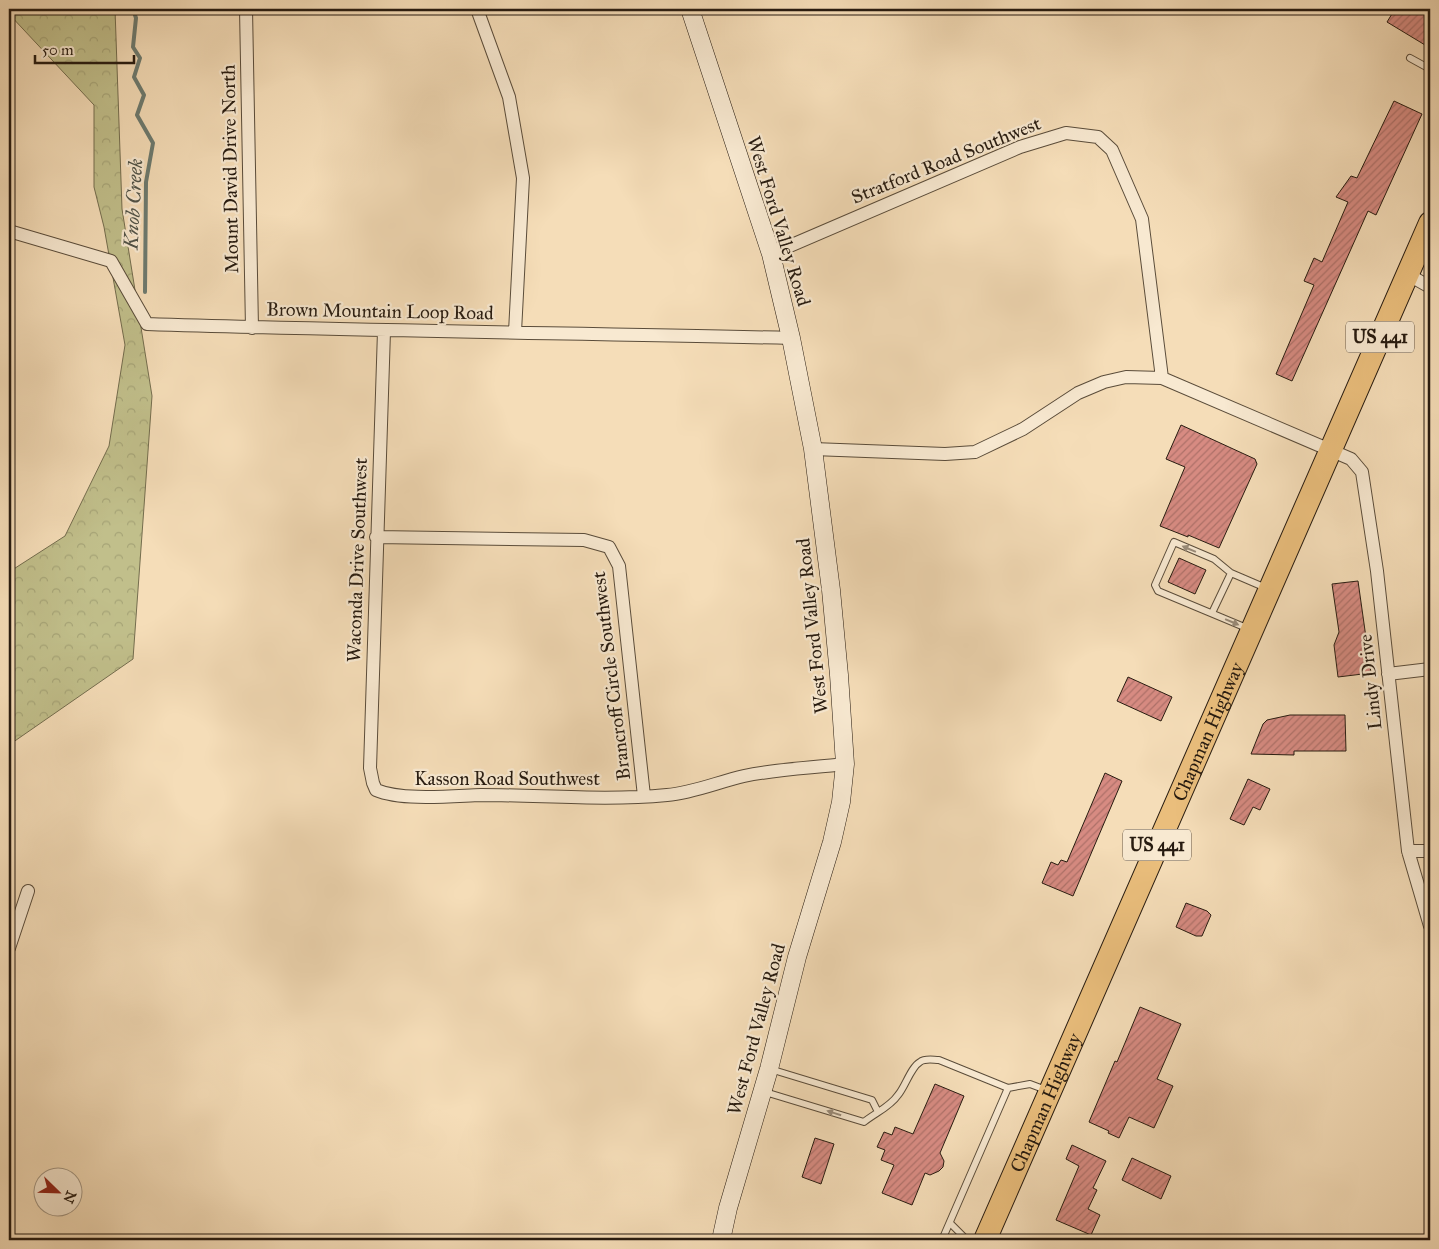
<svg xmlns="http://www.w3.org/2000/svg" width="1439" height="1249" font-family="'IM FELL Great Primer',serif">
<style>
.forest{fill:url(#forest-crowns);stroke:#746d4e}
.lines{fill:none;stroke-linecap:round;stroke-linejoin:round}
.stream{stroke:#6d7b70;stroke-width:4}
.building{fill:url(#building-hatch);stroke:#271b10}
.lane-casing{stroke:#5a4c3a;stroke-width:8}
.street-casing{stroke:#5a4c3a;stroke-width:14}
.secondary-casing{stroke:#271b10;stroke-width:19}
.highway-casing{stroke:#271b10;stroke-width:24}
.lane{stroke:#f8e9d1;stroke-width:6}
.street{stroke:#f8e9d1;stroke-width:12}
.secondary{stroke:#f8e9d1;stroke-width:18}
.highway{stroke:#eabe7c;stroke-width:22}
.oneway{fill:#9a8c7a}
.labels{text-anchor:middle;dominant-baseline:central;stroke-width:4.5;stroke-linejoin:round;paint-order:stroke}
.shield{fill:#f8e9d1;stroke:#66594a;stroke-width:1}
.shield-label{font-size:18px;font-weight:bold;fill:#271b10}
.street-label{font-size:19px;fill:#271b10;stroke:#f8e9d1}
.water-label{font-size:20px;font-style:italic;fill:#505348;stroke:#f8e9d1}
</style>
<defs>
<pattern id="forest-crowns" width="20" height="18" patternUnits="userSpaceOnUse" patternTransform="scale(1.25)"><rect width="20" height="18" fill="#c1bf8b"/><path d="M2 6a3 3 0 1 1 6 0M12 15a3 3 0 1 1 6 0" fill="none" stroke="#a6a477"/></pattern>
<pattern id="building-hatch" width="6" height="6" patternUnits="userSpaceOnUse" patternTransform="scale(1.25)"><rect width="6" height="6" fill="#d78b82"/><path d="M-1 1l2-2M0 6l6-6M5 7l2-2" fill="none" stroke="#ae7169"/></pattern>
</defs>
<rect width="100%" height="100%" fill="#f5ddb8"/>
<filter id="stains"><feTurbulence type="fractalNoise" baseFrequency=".004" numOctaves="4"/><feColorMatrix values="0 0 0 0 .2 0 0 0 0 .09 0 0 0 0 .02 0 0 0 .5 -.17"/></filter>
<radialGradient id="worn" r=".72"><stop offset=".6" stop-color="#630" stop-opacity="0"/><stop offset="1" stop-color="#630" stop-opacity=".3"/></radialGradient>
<path class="forest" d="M9,9h106l7,200 30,187 -19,263 -124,86v-173l56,-36 44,-90 16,-101 -21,-118 -10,-40v-82l-85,-91z"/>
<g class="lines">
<path class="stream" d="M133,9l3,9 -3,29 7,11 -6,19 10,18 -7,20 16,28 -7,39 -1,110"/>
</g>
<path class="building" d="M1395,9h35v39l-43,-26z
M1394,101l28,13 -46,101 -8,-4 -76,170 -16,-7 38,-89 -10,-4 10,-23 8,4 26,-60 -12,-5 15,-21 6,2z
M1181,425l74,34 2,5 -38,84 -31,-13v2l-28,-11 25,-59 -19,-8z
M1179,558l27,12 -11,24 -27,-12z
M1358,581l13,92 -33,4 -4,-32 5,-13 -7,-48z
M1128,677l44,20 -11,24 -44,-20z
M1290,715h55l1,36h-52v4l-43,-1 12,-30 4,-4z
M1105,773l17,8 -49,115 -31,-13 9,-21 7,3 3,-5 6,2z
M1248,779l22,10 -10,21 -7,-3 -9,18 -14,-6z
M1186,903l21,8 4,4 -9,21h-6l-20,-9z
M1140,1007l41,17 -24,55 16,7 -19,42 -25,-11 -10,21 -11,-5 1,-2 -20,-9 26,-61 2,1z
M935,1084l29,12 -24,57 4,8 -1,6 -4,4 -9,4 -5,-2 -13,32 -30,-12 12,-28 -13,-5 4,-10 -8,-3 7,-15 8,3 3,-8 18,7z
M815,1138l19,6 -13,40 -19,-7z
M1072,1145l34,16 -13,27 4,2 -9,19 12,6 -9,20 -35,-15 23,-54 -13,-7z
M1132,1158l39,18 -10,23 -39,-19z"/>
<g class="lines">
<defs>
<path id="lane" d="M1410,58l20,11
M1212,613l19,-40
M1249,629l-91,-38 -3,-6 19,-43 40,17 17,14 35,15
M770,1069l102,31 6,12
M765,1092l99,30c11,-9 26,-15 34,-27 7,-8 13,-28 22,-33 5,-4 13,-2 19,-2l69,28
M950,1223l17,17
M942,1240l66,-152 22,-4 16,6"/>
<path id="street" d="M246,9l6,319
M477,9l32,88 14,81 -8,154
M9,231l102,30 36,63c215,7 430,9 644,14
M771,254l249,-107 46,-14 32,4 14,13 30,69 20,159
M1407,274l23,13
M384,331l-14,437 3,15 3,7c26,11 76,6 105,5 62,0 124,6 186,0 26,-2 51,-13 77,-19 33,-7 67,-8 101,-12
M813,449l132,5 30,-2 48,-23 55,-36 26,-11 22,-5 36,1 189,81 11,13 15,99 31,280 22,75
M376,537l208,3 25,7 10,19 25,230
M1388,674l42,-5
M1408,851h22
M9,948l19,-57"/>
<path id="secondary" d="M690,9l81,245 20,84 22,111 18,141 8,85 6,89 -4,38 -9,40 -35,115 -28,112 -41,139 -7,32"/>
<g id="highway">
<path id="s1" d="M985,1240l445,-1017"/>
</g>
</defs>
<use href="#lane" class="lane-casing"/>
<use href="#street" class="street-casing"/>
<use href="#secondary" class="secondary-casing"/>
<use href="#highway" class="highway-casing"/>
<use href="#lane" class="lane"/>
<use href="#street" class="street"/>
<use href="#secondary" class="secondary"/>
<use href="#highway" class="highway"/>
</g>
<defs><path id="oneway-solid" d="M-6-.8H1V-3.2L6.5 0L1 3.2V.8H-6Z" transform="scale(1.25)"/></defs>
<g class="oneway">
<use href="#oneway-solid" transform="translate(1189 549) rotate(-157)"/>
<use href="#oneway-solid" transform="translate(1232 622) rotate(23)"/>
<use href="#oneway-solid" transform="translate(834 1113) rotate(-163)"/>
</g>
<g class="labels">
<g class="shield">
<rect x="1346" y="321.5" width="68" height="31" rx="4"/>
<rect x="1123" y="829.5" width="68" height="31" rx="4"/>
</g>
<g class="shield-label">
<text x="1380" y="337">US 441</text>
<text x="1157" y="845">US 441</text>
</g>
<g class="street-label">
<text transform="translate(946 160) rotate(-22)">Stratford Road Southwest</text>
<text transform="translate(230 169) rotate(-91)">Mount David Drive North</text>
<text transform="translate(779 221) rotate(73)">West Ford Valley Road</text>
<text transform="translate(380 311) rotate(1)">Brown Mountain Loop Road</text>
<text transform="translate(357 560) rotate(-88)">Waconda Drive Southwest</text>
<text transform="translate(812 626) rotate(-96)">West Ford Valley Road</text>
<text transform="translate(611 676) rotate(-97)">Brancroff Circle Southwest</text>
<text transform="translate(1370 682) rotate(-96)">Lindy Drive</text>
<text stroke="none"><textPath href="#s1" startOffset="555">Chapman Highway</textPath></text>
<text x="507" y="778">Kasson Road Southwest</text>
<text transform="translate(756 1029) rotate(-75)">West Ford Valley Road</text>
<text stroke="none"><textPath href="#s1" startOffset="150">Chapman Highway</textPath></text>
</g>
<g class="water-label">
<text transform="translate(133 204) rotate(-87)">Knob Creek</text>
</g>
</g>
<rect width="1439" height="1249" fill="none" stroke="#f5ddb8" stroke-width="30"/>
<rect x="10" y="10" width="1419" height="1229" fill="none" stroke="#271b10" stroke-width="2.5"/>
<rect x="15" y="15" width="1409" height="1219" fill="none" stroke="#271b10"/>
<g transform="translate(58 1192) rotate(113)"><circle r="24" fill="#f8e9d1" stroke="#a49784"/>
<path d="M0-4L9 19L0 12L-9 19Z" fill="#8f2418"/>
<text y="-8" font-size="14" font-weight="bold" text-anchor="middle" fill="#271b10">N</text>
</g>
<path d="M35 55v8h99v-8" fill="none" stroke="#271b10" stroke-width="2.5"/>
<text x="42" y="55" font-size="15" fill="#271b10" stroke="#f8e9d1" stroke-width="4" paint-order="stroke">50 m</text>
<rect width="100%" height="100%" filter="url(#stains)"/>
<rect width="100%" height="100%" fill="url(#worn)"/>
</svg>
